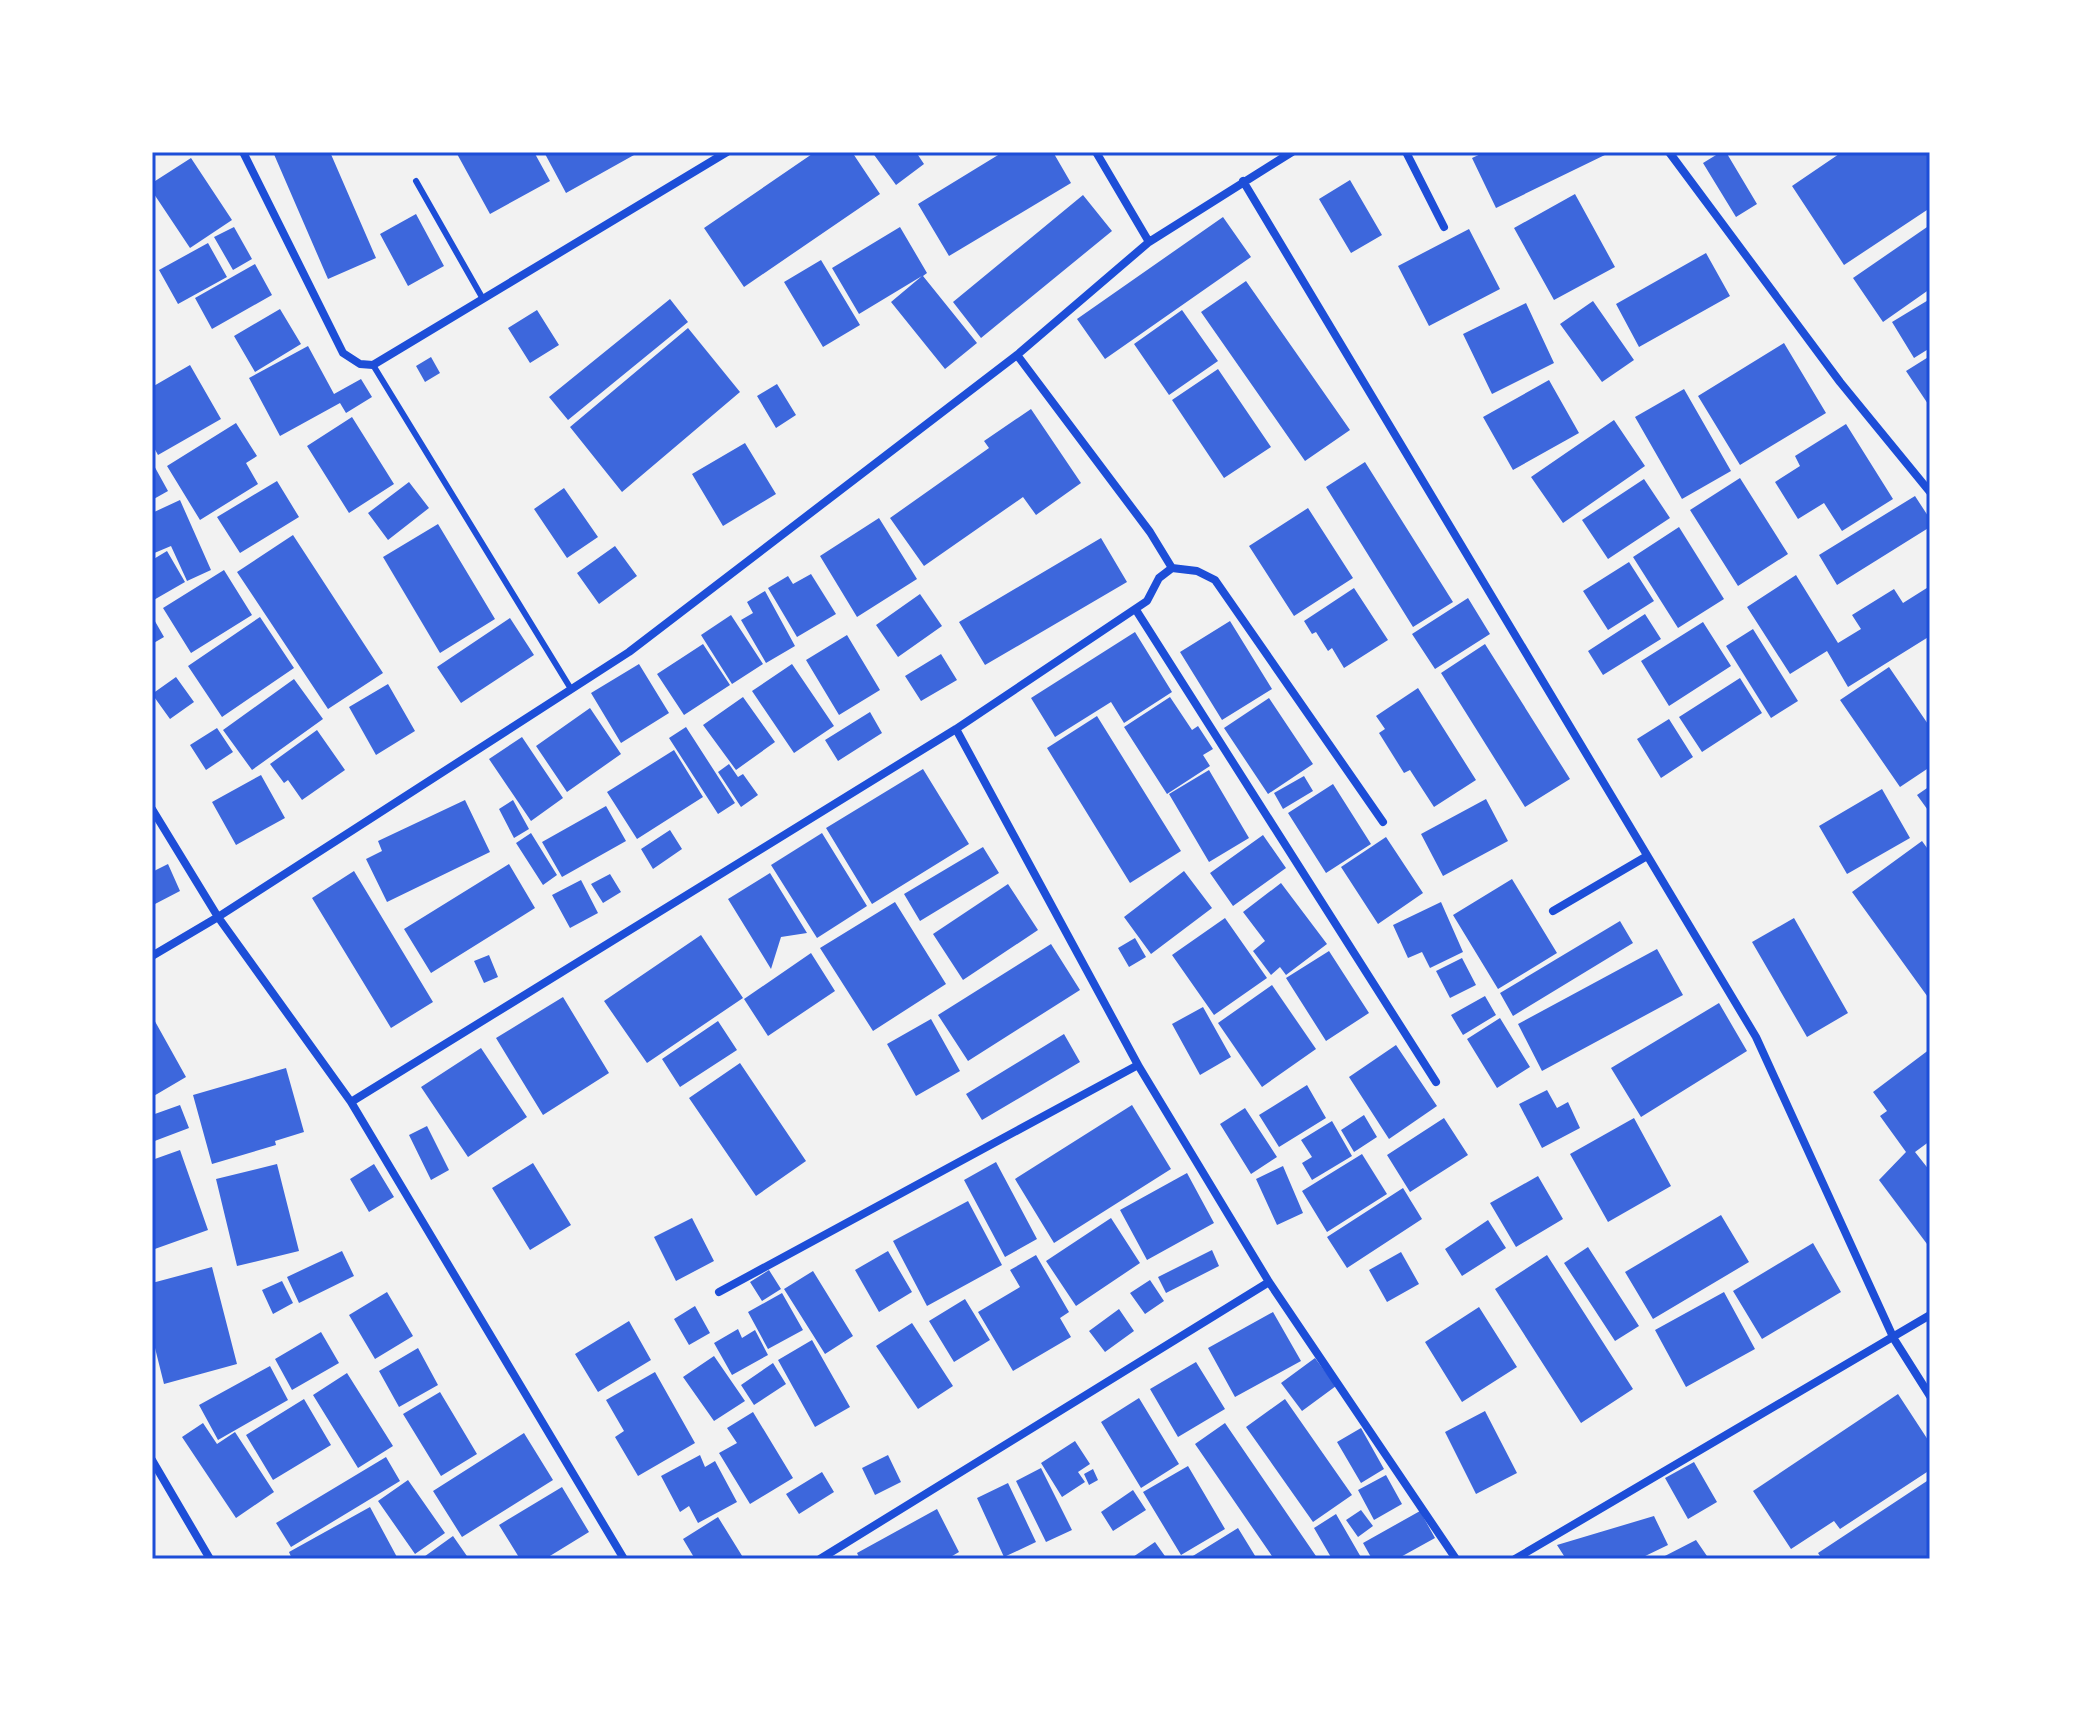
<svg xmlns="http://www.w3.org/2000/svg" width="2082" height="1711" font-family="Karla,sans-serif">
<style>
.building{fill:#3d67dc}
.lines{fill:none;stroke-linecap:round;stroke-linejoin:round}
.service{stroke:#1d4ed8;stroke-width:6}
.minor{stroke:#1d4ed8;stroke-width:8}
.neatline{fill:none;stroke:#1d4ed8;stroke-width:3}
</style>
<rect width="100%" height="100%" fill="#f2f2f2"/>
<path class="building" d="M273,152h57l46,106 -48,21z
M456,152h78l16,29 -60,33z
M544,152h89l1,3 -68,38z
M815,152h37l28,42 -136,93 -40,-59z
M872,152h44l8,12 -28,21z
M1003,152h50l18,31 -122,73 -31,-52z
M1485,152h126l-115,56 -24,-50z
M1721,152h5l31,52 -21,13 -33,-54z
M1842,152h83l5,8v48l-86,57 -52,-79z
M191,158l41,62 -42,28 -38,-57v-8z
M1350,180l32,55 -31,18 -32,-54z
M1575,194l40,73 -61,33 -40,-72z
M1083,195l29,36 -131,107 -28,-36z
M416,214l28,52 -36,20 -28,-52z
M1223,217l28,40 -146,102 -28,-40z
M1930,225v64l-47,33 -30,-44z
M234,227l18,32 -19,11 -19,-33z
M900,227l27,46 -4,3 54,67 -32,26 -54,-67 31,-26 -63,38 -27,-46z
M1469,229l31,60 -71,37 -31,-60z
M208,243l19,34 -49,27 -19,-34z
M1706,253l24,43 -91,51 -23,-43z
M821,260l39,65 -37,22 -39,-65z
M255,264l17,31 -60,34 -17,-31z
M1246,281l104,149 -45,31 -104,-149z
M670,299l18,23 -120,98 -19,-23z
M1930,299v49l-16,10 -22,-36z
M1593,301l41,59 -32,22 -42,-58z
M1526,303l28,60 -62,31 -29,-60z
M280,309l21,35 -46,28 -21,-36z
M537,310l22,35 -29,18 -22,-35z
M1182,310l36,51 -49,34 -35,-51z
M688,328l52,64 -118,100 -52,-65z
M1784,343l42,70 -86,52 -42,-69z
M308,346l26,48 27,-15 11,18 -26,16 -6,-10 -60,33 -31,-58z
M1930,356v51l-24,-36z
M431,357l9,16 -15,9 -9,-16z
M190,365l31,54 -63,36 -6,-11v-57z
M1218,369l53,78 -47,31 -52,-78z
M1549,380l30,53 -66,37 -30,-53z
M777,384l19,31 -20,13 -19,-32z
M1684,389l47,82 -49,28 -47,-82z
M1031,409l50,74 -45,32 -13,-18 -99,69 -34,-48 99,-70 -5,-7z
M352,417l42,67 -45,29 -42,-67z
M1614,420l31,46 -82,57 -32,-46z
M236,423l21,33 -11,7 12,21 -58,36 -33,-54z
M1846,424l47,75 -51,32 -18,-28 -26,16 -23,-37 25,-16 -5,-10z
M745,443l31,51 -53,32 -31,-52z
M152,462l16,29 -16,9z
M1365,462l88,140 -40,25 -87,-140z
M1740,478l48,76 -50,32 -48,-76z
M1644,479l26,39 -62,41 -26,-39z
M277,481l22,36 -59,36 -23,-36z
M409,482l20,26 -41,32 -20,-27z
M564,488l34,49 -31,21 -33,-49z
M1915,496l15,23v8l-93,58 -18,-30z
M180,500l31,70 -24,11 -16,-35 -19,8v-41z
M1308,508l45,70 -59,38 -45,-70z
M879,518l38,61 -60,38 -37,-61z
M438,524l57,95 -55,34 -57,-96z
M1679,527l45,72 -46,29 -45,-71z
M293,535l90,138 -55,36 -91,-137z
M1101,538l26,44 -142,83 -26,-43z
M615,546l22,30 -38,28 -22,-31z
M167,551l18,31 -33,19v-41z
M1629,562l25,39 -46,29 -25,-39z
M224,570l28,45 -61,38 -28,-45z
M811,574l25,40 -39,23 -29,-49 20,-12 5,8z
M1796,575l42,68 23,-14 -9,-14 42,-26 9,14 27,-17v50l-82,51 -21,-36 -37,23 -43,-67z
M1354,588l34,52 -44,28 -12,-20 -4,3 -12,-19 -4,2 -8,-13z
M765,591l30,55 -29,17 -25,-43 12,-7 -6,-11z
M920,594l22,32 -44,31 -22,-32z
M1468,598l22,36 -55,35 -23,-35z
M1645,614l16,25 -58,36 -15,-24z
M731,615l32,49 -31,20 -31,-49z
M152,616l12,21 -12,7z
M260,617l34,51 -72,49 -34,-51z
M510,618l24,37 -73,48 -24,-36z
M1230,621l42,68 -50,31 -42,-68z
M1703,622l28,44 -62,40 -28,-45z
M1753,629l45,72 -27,17 -45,-72z
M1135,632l37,60 -48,31 -13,-21 -56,35 -24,-39z
M847,635l33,55 -41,25 -33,-55z
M703,644l27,41 -46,30 -27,-41z
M1485,644l85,135 -45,28 -84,-134z
M941,654l16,26 -36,21 -16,-25z
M639,664l30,49 -48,30 -30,-50z
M792,664l42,62 -40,27 -42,-62z
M1889,667l41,60v40l-30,20 -60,-87z
M176,677l18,25 -24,17 -18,-25z
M1740,678l22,35 -60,39 -23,-35z
M294,679l29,40 -71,51 -29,-40z
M388,684l27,47 -39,24 -27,-48z
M1418,688l58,92 -42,27 -24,-37 -6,3 -25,-40 6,-4 -9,-13z
M743,697l32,45 -39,28 -33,-45z
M1170,697l22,33 6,-4 15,23 -10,6 7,11 -43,28 -43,-67z
M1269,698l44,66 -45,30 -44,-66z
M590,708l31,46 -54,38 -31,-46z
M870,712l12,21 -44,28 -13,-21z
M1097,716l84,135 -51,32 -83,-135z
M1669,719l24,38 -32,21 -24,-39z
M686,727l49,76 -17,11 -49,-76z
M217,728l16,24 -27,18 -16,-25z
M317,730l28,40 -43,30 -14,-20 -4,3 -14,-19z
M522,737l41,61 -32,23 -42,-62z
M674,750l29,47 -66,42 -30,-47z
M729,764l9,13 5,-3 15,21 -17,12 -23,-35z
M923,769l46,75 -97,60 -46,-76z
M1209,770l40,68 -40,24 -40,-68z
M261,775l24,43 -49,27 -24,-43z
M1304,776l9,15 -30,18 -9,-16z
M1333,784l38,60 -45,29 -38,-60z
M1930,786v27l-13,-18z
M1882,789l28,49 -63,36 -28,-48z
M1486,799l22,42 -65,35 -22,-42z
M465,800l25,52 -103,50 -21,-43 16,-8 -4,-10z
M513,800l16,29 -15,9 -15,-29z
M606,806l20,35 -64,36 -20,-35z
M670,830l12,19 -29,20 -12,-20z
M531,833l26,42 -14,10 -27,-42z
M822,833l45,73 -50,32 -46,-73z
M1263,835l23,33 -53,38 -23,-33z
M1386,837l37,56 -45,31 -37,-57z
M1922,841l8,11v148l-78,-108z
M983,847l16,26 -79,48 -16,-27z
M168,864l12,27 -25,13 -3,-6v-26z
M509,864l26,44 -104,65 -27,-44z
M354,871l79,131 -42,26 -79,-130z
M1184,871l28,37 -61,46 -27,-37z
M770,873l37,60 -26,4 -10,32 -43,-70z
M610,874l11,18 -18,11 -12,-19z
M1512,879l45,74 -59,36 -45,-74z
M581,880l17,33 -28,15 -18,-33z
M1281,883l46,61 -41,31 -6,-8 -9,8 -18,-24 12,-10 -22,-29z
M1008,884l30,46 -75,50 -30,-46z
M895,902l51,82 -73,47 -53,-83z
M1441,902l22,50 -33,16 -8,-16 -14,6 -15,-33z
M1225,918l42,60 -53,37 -42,-60z
M1794,918l54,95 -41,24 -55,-95z
M1620,921l13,22 -120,73 -13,-23z
M701,935l42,63 -96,65 -43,-62z
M1135,938l11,19 -17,10 -11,-19z
M1051,944l29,46 -112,71 -30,-46z
M1657,949l26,46 -141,76 -24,-47z
M1329,951l40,62 -43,28 -40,-63z
M811,953l24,38 -67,45 -24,-37z
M489,955l9,22 -14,6 -10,-22z
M1462,958l14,27 -26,13 -14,-27z
M1272,985l44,64 -54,38 -44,-64z
M1485,996l11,19 -33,20 -12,-20z
M563,997l46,76 -66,42 -47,-77z
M1719,1003l28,48 -106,66 -30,-49z
M1203,1007l28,50 -31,18 -28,-51z
M152,1016l34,61 -34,20z
M1500,1018l30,49 -33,21 -30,-49z
M931,1019l29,52 -44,25 -29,-52z
M718,1021l19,29 -57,37 -18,-28z
M1064,1034l16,28 -98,58 -16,-26z
M1396,1045l41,61 -48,33 -40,-62z
M481,1048l46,69 -59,40 -47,-70z
M1930,1049v92l-15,11 15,19v77l-51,-68 27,-28 -26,-36 7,-5 -14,-19z
M740,1063l66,98 -50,35 -67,-98z
M286,1068l18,64 -29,9 1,4 -64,19 -19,-69z
M1307,1085l19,33 -47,29 -20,-32z
M1547,1090l10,18 11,-6 12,26 -38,20 -23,-44z
M180,1105l9,23 -37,14v-27z
M1132,1105l39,64 -117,74 -39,-64z
M1245,1108l32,49 -26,17 -31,-50z
M1364,1115l13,22 -23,15 -13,-22z
M1444,1118l24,37 -58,37 -23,-37z
M1634,1118l37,68 -63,36 -38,-68z
M1332,1121l20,35 -40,24 -10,-17 10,-6 -11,-17z
M427,1126l22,44 -18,10 -22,-45z
M180,1150l28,80 -56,20v-90z
M1362,1154l25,40 -60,38 -25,-41z
M996,1162l41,77 -32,18 -41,-77z
M533,1163l38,62 -41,25 -38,-62z
M277,1164l22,87 -62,15 -21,-87z
M374,1164l20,33 -25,15 -19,-33z
M1283,1166l20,47 -26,12 -21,-46z
M1187,1173l27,50 -67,37 -27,-50z
M1538,1176l25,43 -47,28 -26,-44z
M1403,1188l19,31 -75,49 -20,-31z
M968,1201l34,64 -75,41 -34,-65z
M1721,1215l28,47 -96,57 -28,-47z
M692,1218l22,43 -38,20 -22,-44z
M1111,1218l29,45 -64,43 -30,-45z
M1488,1220l18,28 -44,28 -17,-27z
M1813,1243l28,49 -79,47 -29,-48z
M1588,1247l51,79 -24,15 -51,-78z
M1212,1250l7,16 -53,27 -8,-16z
M342,1251l12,25 -55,27 -12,-26z
M888,1251l24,41 -33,20 -24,-42z
M1401,1252l18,32 -32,18 -18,-32z
M1036,1255l33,57 -9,6 11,19 -58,34 -35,-59 42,-25 -10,-17z
M1547,1255l86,134 -52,34 -86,-134z
M212,1267l25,97 -73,20 -12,-48v-53z
M769,1270l12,19 -19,12 -12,-19z
M813,1271l40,65 -28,18 -41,-65z
M1150,1280l14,21 -19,13 -15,-21z
M282,1281l11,22 -20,11 -11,-24z
M387,1292l26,44 -38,23 -26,-44z
M1724,1292l31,57 -69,38 -31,-57z
M782,1293l21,37 -35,19 -20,-37z
M965,1299l25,41 -36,22 -25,-41z
M695,1306l15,27 -21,12 -15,-26z
M1479,1307l38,60 -55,35 -37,-60z
M1119,1309l15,22 -29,21 -16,-21z
M1273,1312l28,49 -66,36 -27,-49z
M629,1321l22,39 -53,32 -23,-38z
M912,1323l41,63 -35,23 -42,-63z
M738,1329l4,9 13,-8 13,25 -36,20 -18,-32z
M321,1332l18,31 -47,27 -17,-31z
M812,1340l38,67 -35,20 -37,-67z
M418,1348l20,37 -39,22 -20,-36z
M714,1356l31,45 -31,20 -31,-44z
M1315,1358l21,28 -34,25 -21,-28z
M1196,1362l29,47 -47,28 -28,-48z
M773,1363l13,21 -32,21 -13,-20z
M270,1366l18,34 -70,40 -19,-35z
M655,1372l40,71 -57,33 -23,-39 9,-6 -18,-31z
M347,1373l46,73 -35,22 -45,-73z
M440,1392l37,62 -36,22 -38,-62z
M1898,1394l32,49v27l-90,59 -6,-8 -43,28 -38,-58z
M1139,1398l40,66 -38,24 -40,-66z
M304,1399l27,46 -58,35 -27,-45z
M1285,1399l67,96 -39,27 -67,-95z
M1485,1411l32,62 -41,21 -31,-62z
M753,1412l40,66 -43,26 -31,-51 18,-10 -10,-15z
M203,1423l14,21 18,-12 39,60 -38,26 -54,-81z
M1225,1423l93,136h-44l-79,-115z
M1361,1428l23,41 -23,14 -24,-41z
M524,1433l29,47 -91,57 -29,-46z
M1075,1441l15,23 -12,8 7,10 -23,15 -21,-34z
M700,1455l5,12 10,-6 22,41 -39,21 -9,-17 -9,6 -19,-36z
M888,1455l13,27 -26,13 -13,-27z
M386,1457l14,24 -109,66 -15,-24z
M1694,1462l23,40 -29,17 -23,-41z
M1188,1466l37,63 -44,26 -38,-63z
M1041,1468l31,62 -26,12 -30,-61z
M1093,1469l5,11 -9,5 -5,-11z
M822,1472l12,20 -35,22 -13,-20z
M1386,1475l16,29 -28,16 -16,-30z
M1930,1479v80h-108l-4,-6z
M408,1480l37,53 -30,21 -37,-53z
M1008,1483l28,59 -32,15 -27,-59z
M562,1487l27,45 -44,27h-25l-21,-34z
M1133,1490l13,20 -33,21 -12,-19z
M370,1507l28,52h-106l-3,-7z
M937,1509l22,43 -12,7h-87l-3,-6z
M1361,1510l12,16 -15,11 -12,-17z
M1420,1511l15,27 -38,21h-25l-9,-16z
M1336,1514l26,45h-30l-18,-31z
M1654,1516l14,29 -29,14h-73l-9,-14z
M718,1517l26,42h-49l-12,-20z
M1238,1528l19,31h-69z
M453,1536l16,23h-48z
M1696,1540l13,19h-50z
M1155,1542l12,17h-37z"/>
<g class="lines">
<path class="service" d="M416,181l67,118
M373,365l198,324"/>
<path class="minor" d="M243,152l100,201 17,11 13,1 354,-213
M1096,152l53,90
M1406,152l38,75
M1669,152l171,230 90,110
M1243,181l513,856 138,302 36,57
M1172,568l25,3 18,9 168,242
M1136,610l300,472
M956,729l182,336 131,217 187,277
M152,809l66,108 133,185 273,457
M1553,911l94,-55
M152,956l66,-39 411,-265 388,-297 132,-113 143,-90
M351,1102l605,-373 191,-128 12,-23 13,-10 -22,-36 -133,-177
M719,1292l419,-227
M152,1460l58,99
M820,1559l449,-277
M1515,1559l415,-244"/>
</g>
<rect width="2082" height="1711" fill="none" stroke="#ffffff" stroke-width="308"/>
<rect x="154" y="154" width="1774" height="1403" class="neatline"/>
</svg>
